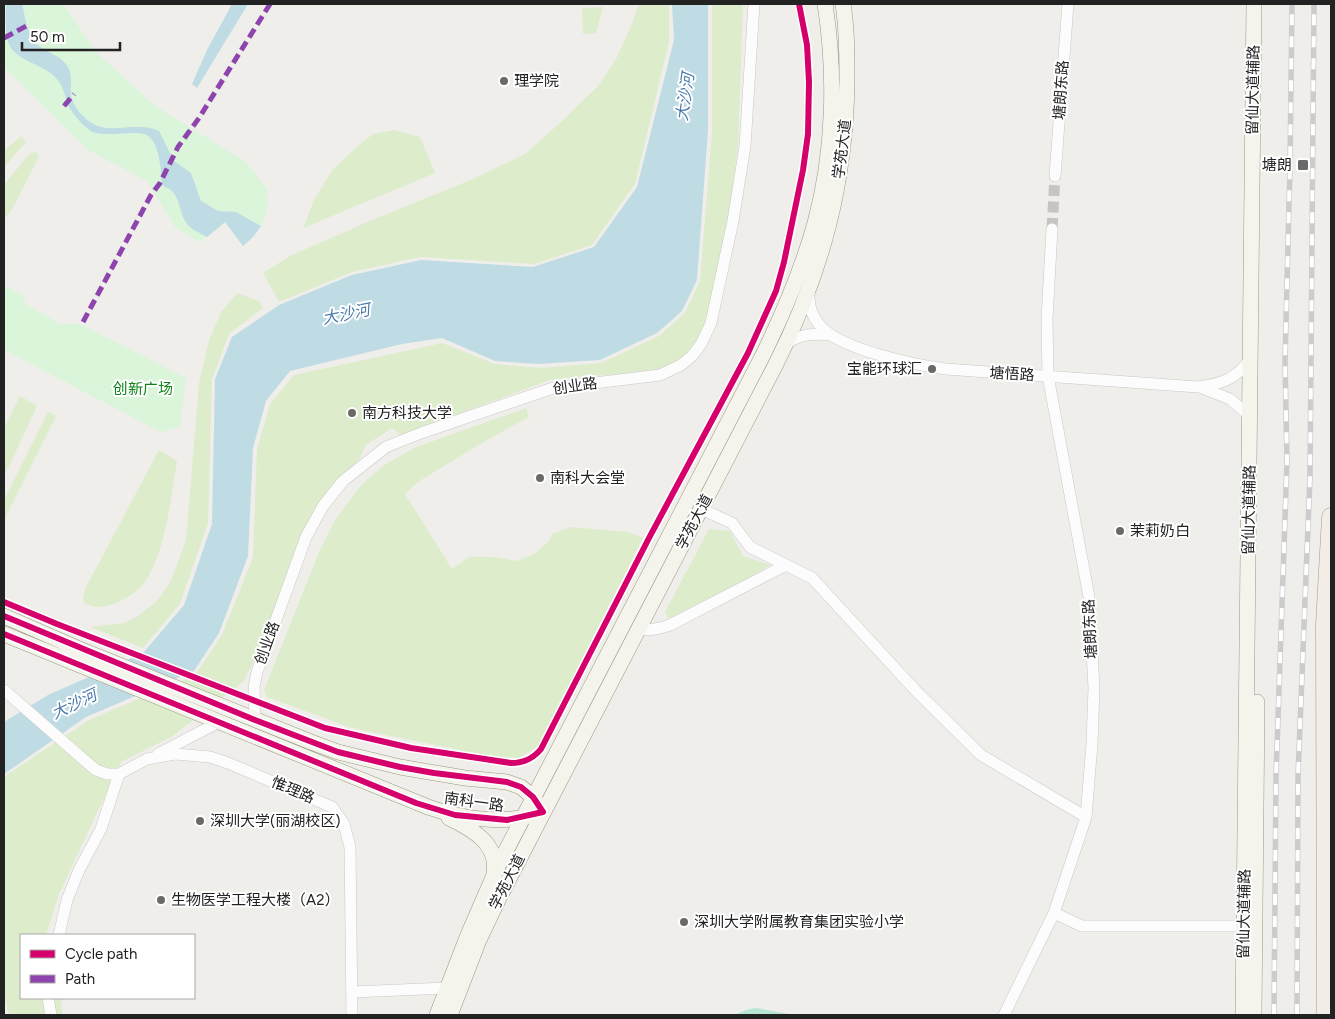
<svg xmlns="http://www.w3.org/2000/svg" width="1335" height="1019" font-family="Figtree,'Noto Sans SC',sans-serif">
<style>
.grass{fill:#ddeccb}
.park{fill:#daf5da}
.pitch{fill:#b7e6d2}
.water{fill:#bfdbe3}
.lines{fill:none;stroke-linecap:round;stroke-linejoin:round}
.street-tunnel{stroke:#c7c5c3;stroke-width:11;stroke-dasharray:11 5.5;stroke-linecap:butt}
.street-casing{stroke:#c9c8c7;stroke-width:12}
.secondary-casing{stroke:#999a82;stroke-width:16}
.primary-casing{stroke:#a79c86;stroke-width:19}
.street{stroke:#fdfcfc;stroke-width:11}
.secondary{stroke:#f4f4ed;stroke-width:15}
.primary{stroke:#f3ede7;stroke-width:18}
.rail-casing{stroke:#ccc;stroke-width:5.5}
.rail{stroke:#fff;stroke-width:4;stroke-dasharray:11;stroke-linecap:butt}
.quiet{stroke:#8e44ad;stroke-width:5;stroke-dasharray:10 5;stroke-linecap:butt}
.cycleway-casing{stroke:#fff;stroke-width:9}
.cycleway{stroke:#d6006c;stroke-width:6}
.poi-dot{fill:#6a6968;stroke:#fff;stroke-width:2}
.labels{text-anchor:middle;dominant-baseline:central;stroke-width:4;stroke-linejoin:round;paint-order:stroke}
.poi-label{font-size:15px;fill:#222;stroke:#fff;text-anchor:start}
.street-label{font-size:15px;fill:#222;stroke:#fff}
.park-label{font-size:15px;fill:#0c8416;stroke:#fff}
.water-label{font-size:16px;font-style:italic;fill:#4a7aab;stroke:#fff}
</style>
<rect width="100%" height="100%" fill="#f0eeeb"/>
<path class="grass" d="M639,4h30v38l-34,142 -43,61 -58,19 -114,-7 -68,15 -73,30 -16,-29 29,-18 80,-35 101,-41 52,-25 37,-33 36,-35 18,-27 15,-33z
M712,4h31l-5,142 -10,74 -22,103 -9,20 -18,18 -19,9 -110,10 -150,55 -8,-7 -26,17 -9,19 -53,71 -46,117 -14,29 -73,56 -50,25 -62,132 -13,41h-25v63h40l1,17h-53l-5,-24v-214l85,-57 106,-45 27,-40 31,-78 4,-108 13,-45 24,-29 148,-32 53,21 46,4 60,-5 58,-27 26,-23 15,-32 12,-149z
M603,7l-7,26 -13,1 -1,-26z
M394,130l26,7 15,36 -132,55 11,-28 19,-31 27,-25 13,-10z
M21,136l5,6 -22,25v-16z
M36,152l3,5 -28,54 -7,8v-34l26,-32z
M237,293l22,8 4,7 -34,26 -17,45 -4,144 -28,81 -37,44 -53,-21 34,-4 14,-7 18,-14 14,-19 16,-42 13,-157 10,-44 12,-28z
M20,396l17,10 -33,71v-49z
M526,408l3,9 -49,27 -62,38 -13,12 47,75 17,-12h24l24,4 17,-7 15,-13 3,-7 19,-7 57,5 15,6 -105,209 -20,11 -24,-1 -142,-29 -85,-31 -3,-7 55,-138 16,-32 27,-36 22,-19 32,-18z
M48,412l8,4 -52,104v-20z
M159,450l18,11c-7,40 -10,86 -32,121 -7,10 -21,18 -32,22 -11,4 -18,4 -29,-1l-1,-5 2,-9z
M709,529l21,2 13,25 28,9 -102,55 -4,-8z"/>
<path class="park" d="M4,4h59l34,49 58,53 91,56 21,27 1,16 -7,21 -8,11 -10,9 -18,-24 -18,15 -8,5 -24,-15 -28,-46 -59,-31 -81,-80 -3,-9z
M4,285l19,10 3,9 34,20h20l106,54 -6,48 -19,6 -157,-82z"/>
<path class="pitch" d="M757,1008l37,7h-60l15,-6z"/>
<path class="water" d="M6,4h16c3,12 5,30 14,39 10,11 26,11 33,26 4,9 0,21 3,30 3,11 16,24 26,27 19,7 39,-5 61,5l15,30 17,12 10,28 17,10 18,1 25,14 -8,11 -10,9 -18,-24 -18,15c-7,-4 -15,-7 -20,-13 -7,-9 -7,-25 -15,-33 -2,-2 -7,-4 -10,-6 -1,-14 -2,-47 -18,-51 -10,-2 -21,0 -31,0 -7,0 -15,1 -22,-3 -8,-5 -19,-18 -23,-26 -3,-9 -5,-20 -12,-27 -13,-15 -41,-16 -48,-36 -3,-11 -2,-27 -2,-38z
M232,4h16l-51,84 -5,-4 15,-34z
M672,4h36v127l-11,149 -15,31 -25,22 -57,27 -62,4 -43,-3 -53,-23 -40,6 -112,27 -24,30 -13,47 -5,108 -29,77 -25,38 -108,46 -82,57v-52l44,-27 95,-42 41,-48 28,-81 3,-145 17,-42 47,-32 73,-30 69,-15 112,7 61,-20 43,-60 37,-147z"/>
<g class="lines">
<path class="street-tunnel" d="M1052,229l3,-53"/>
<defs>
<path id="street" d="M1055,176l13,-172
M809,293c-1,13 4,25 13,35 23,22 92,37 124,41l252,18c23,-3 39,-8 52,-28
M787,343c14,-9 27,-10 44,-8
M1202,388l28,11 20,17
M701,509l31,14 18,24 62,31 105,114 64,63 105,62
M638,629c12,2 21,0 32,-4l116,-60
M4,690l79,69 13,11 11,4h12l28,-15 28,-5 35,3 18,6 104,44 12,17 6,23 2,168
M255,720l-1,-33 3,-15 49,-135 17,-31 20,-25 43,-34 35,-14 132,-45 107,-13 21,-10 11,-9 9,-12 10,-21 22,-102 12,-75 9,-142
M158,754l61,-32
M1054,913l28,13h168
M59,935l8,-35 12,-30 22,-41 18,-55
M352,992l95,-4
M48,998l3,17
M1004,1015l50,-102 32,-96 6,-73 2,-56 -5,-91 -41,-221 -1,-57 5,-90"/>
<path id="secondary" d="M4,616l80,35 227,91 27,10 62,15 65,11 42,4 14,5 12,10 6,9
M4,634l424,173c31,11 69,17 101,9
M449,818c23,11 50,26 45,55
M437,1015l31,-80 30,-69 264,-509c21,-43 40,-87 53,-134 19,-70 21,-148 10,-219
M450,1015l29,-75 18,-38 279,-538c46,-92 70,-181 71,-284 0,-26 0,-51 -4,-76
M1243,1015l11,-1011
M1254,1015l3,-313"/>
<path id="primary" d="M1326,1015l-1,-391 6,-107"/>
</defs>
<use href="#street" class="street-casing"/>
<use href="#secondary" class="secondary-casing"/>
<use href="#primary" class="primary-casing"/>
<use href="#street" class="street"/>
<use href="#secondary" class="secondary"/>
<use href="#primary" class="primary"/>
<defs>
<path id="rail" d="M1274,1015l2,-239 11,-315 -2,-100 5,-195 2,-162
M1297,1015l1,-239 12,-299 4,-473"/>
</defs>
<use href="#rail" class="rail-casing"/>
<use href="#rail" class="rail"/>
<path class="quiet" d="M4,38l26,-14
M64,106l10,-12
M83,322l68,-127 9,-12 18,-36 21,-29 71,-114"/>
<defs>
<path id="cycleway" d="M4,602l53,22 268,104 86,20 100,15c13,0 22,-4 30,-14l108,-211 99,-185 28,-62 8,-29 19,-92 5,-36 1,-52 -2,-37 -8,-41
M4,616l251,104 83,32 62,15 34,6 73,9 14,5 12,10 10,15 -36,8 -52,-5 -39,-12 -412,-169"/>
</defs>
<use href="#cycleway" class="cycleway-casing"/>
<use href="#cycleway" class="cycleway"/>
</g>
<g class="poi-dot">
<circle cx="504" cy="81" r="5"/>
<rect x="1297" y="159" width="12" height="12" rx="2.5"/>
<circle cx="932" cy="369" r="5"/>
<circle cx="352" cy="413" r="5"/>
<circle cx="540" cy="478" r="5"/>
<circle cx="1120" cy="531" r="5"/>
<circle cx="200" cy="821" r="5"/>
<circle cx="161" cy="900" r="5"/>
<circle cx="684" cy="922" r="5"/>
</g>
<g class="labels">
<g class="poi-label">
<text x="514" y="81">理学院</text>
<text x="1292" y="165" text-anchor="end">塘朗</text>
<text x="922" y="369" text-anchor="end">宝能环球汇</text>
<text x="362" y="413">南方科技大学</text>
<text x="550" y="478">南科大会堂</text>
<text x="1130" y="531">茉莉奶白</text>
<text x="210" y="821">深圳大学(丽湖校区)</text>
<text x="171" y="900">生物医学工程大楼（A2）</text>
<text x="694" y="922">深圳大学附属教育集团实验小学</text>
</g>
<g class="street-label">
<text transform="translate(1061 90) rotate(-86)">塘朗东路</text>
<text transform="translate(1253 90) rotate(-89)">留仙大道辅路</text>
<text transform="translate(842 149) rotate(-83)">学苑大道</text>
<text transform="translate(1012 374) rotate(3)">塘悟路</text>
<text transform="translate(575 386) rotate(-8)">创业路</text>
<text transform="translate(1249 510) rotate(-89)">留仙大道辅路</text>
<text transform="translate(694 522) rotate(-62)">学苑大道</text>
<text transform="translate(1090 629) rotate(-93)">塘朗东路</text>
<text transform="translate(267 643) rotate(-70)">创业路</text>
<text transform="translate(293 790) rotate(23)">惟理路</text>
<text transform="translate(474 802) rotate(8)">南科一路</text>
<text transform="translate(507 882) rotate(-63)">学苑大道</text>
<text transform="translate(1244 914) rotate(-89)">留仙大道辅路</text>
</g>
<g class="park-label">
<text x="143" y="389">创新广场</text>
</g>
<g class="water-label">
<text transform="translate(685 97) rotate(-82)">大沙河</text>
<text transform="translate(346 314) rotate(-11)">大沙河</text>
<text transform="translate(74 704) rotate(-25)">大沙河</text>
</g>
</g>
<rect width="1335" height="1019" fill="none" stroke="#222222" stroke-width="10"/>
<rect x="20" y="934" width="175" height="65" fill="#ffffff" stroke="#a7a7a7"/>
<rect x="30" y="950" width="25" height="8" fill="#d6006c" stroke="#a7a7a7"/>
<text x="65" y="959" font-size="15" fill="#222222">Cycle path</text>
<rect x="30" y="975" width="25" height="8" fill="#8e44ad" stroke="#a7a7a7"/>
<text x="65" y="984" font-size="15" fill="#222222">Path</text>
<path d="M22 42v8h98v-8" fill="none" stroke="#222222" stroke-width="2.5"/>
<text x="30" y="42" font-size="15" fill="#222222" stroke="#ffffff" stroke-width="4" paint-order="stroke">50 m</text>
</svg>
